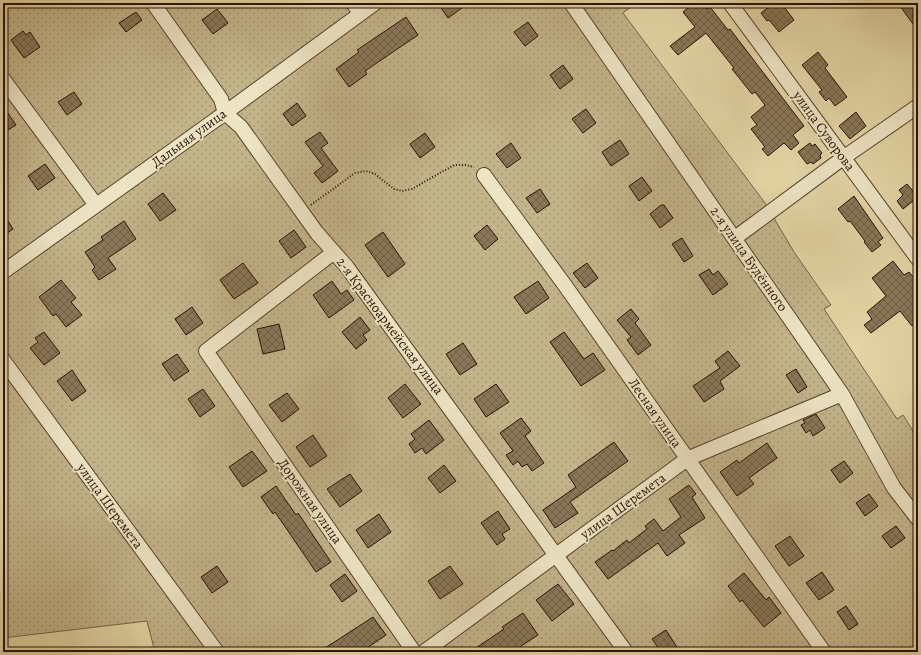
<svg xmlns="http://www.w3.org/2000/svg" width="921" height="655" font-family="Alegreya,serif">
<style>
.grass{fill:url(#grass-dots);stroke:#766347}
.building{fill:url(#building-cross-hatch);stroke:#281204}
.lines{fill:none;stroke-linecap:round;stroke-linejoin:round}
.minor-casing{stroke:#57432c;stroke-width:16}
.path{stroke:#281204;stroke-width:2;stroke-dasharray:1 2;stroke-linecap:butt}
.minor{stroke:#ede4c4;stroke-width:14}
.labels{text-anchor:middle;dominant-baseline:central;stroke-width:3.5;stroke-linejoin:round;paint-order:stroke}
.street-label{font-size:14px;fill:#281204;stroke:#ede4c4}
</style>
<defs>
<pattern id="grass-dots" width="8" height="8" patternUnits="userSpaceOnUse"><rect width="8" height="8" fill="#c3b48a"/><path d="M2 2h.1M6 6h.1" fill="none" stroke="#a89a75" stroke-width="1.8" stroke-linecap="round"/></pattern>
<pattern id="building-cross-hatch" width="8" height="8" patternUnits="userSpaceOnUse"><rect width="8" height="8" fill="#897758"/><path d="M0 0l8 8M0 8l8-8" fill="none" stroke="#706047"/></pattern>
</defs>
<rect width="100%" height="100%" fill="#e3d5a5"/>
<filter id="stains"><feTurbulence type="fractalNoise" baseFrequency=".005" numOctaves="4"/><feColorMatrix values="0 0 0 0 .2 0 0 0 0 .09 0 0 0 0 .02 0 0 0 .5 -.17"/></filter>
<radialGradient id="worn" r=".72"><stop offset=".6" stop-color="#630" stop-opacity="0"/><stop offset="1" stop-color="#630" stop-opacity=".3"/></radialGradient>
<path class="grass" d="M3,3h633l-13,10 142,190 29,49 37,53 -7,4 73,110 6,-4 15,24v213h-763l-8,-31 -144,17z"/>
<path class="building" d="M438,3h31l-21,15z
M686,3h16l5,6 3,-2 18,23 2,-1 74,97 -11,9 6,8 -8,7 -7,-7 -16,13 -6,-7 3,-2 -14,-18 6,-4 -6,-8 14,-12 -10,-13 -3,2 -20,-25 2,-1 -28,-35 -28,22 -8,-9 25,-19 -12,-15 6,-5z
M774,3h7l13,17 -15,12 -10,-12 -2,1 -6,-8z
M898,3h20v28l-13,-18z
M217,9l11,14 -15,11 -11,-14z
M136,12l6,8 -16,12 -7,-9z
M406,17l12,18 -53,36 2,3 -18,13 -13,-18 23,-17 -2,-2z
M528,22l10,14 -13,10 -11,-14z
M23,31l3,4 4,-3 10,15 -16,11 -13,-18z
M818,52l10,13 -3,3 22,29 -12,9 -6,-8 -3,3 -7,-9 3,-2 -20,-25z
M563,65l10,14 -13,10 -10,-14z
M74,92l8,12 -15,11 -9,-13z
M297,103l9,13 -14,10 -9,-12z
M3,106l13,19 -13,8z
M586,109l10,14 -13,10 -11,-14z
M856,112l10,14 -16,13 -11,-13z
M320,132l8,11 -7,5 17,23 -16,12 -8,-10 9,-7 -18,-24z
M425,133l10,14 -15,11 -10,-14z
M620,140l9,14 -18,12 -9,-14z
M511,143l10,15 -14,10 -11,-14z
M810,143l2,3 3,-2 7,9 -2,2 1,3 -8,6 -2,-2 -4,2 -9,-12z
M45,164l10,14 -17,12 -10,-14z
M642,177l10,14 -13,10 -10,-15z
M907,184l11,13 -15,12 -6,-8 6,-6 -4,-5z
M540,189l10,15 -13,9 -11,-15z
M163,193l13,17 -16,11 -12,-17z
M854,196l29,42 -5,4 3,3 -9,7 -8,-10 1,-1 -15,-20 -2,1 -10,-13z
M661,205h3l9,13 -13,10 -10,-14z
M3,213l10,16 -10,7z
M124,221l12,18 -28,19 8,11 -17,11 -7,-10 3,-3 -10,-15 18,-12 -2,-3z
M487,225l11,14 -13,11 -11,-14z
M294,230l12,17 -15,11 -12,-17z
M383,232l22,32 -17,13 -23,-32z
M682,238l11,18 -9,6 -12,-18z
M893,261l11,14 5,-3 9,11v38l-6,5 -12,-15 -29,22 -7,-8 8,-6 -5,-7 19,-16 -14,-18z
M243,263l15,20 -24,16 -14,-19z
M587,263l11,15 -13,10 -12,-15z
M709,269l4,6 5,-4 10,13 -15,11 -14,-20z
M61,280l15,18 -5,4 11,13 -16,12 -10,-13 -3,2 -14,-19z
M332,281l9,13 6,-4 7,10 -25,18 -16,-23z
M538,281l11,17 -23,16 -12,-17z
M192,307l11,16 -17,12 -11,-16z
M631,309l8,10 -4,4 16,22 -13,10 -11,-15 4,-3 -14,-17z
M360,317l10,13 -7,5 4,5 -11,9 -14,-17z
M279,324l6,25 -22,5 -6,-25z
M44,332l16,21 -16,12 -14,-17 8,-6 -3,-4z
M564,332l20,27 9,-6 12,17 -24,16 -31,-44z
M463,343l14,21 -17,11 -14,-21z
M728,351l12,15 -20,15 4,8 -20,13 -11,-16 27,-18 -5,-7z
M177,354l12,17 -15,10 -12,-17z
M796,369l11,18 -9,6 -12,-18z
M72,370l14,21 -14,10 -15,-20z
M405,384l16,20 -18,14 -15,-20z
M496,384l13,18 -23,15 -12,-18z
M203,389l12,17 -15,11 -12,-18z
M287,393l12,16 -17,13 -13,-17z
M816,414l9,14 -12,8 -3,-6 -4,3 -5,-8 4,-2 -2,-3z
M521,418l10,13 -6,5 19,27 -12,8 -5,-7 -5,3 -4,-6 -5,4 -7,-10 7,-4 -13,-18z
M429,420l15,20 -18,14 -4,-6 -7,5 -6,-9 6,-5 -4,-5z
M313,435l14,21 -17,11 -14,-20z
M614,442l14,19 -58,41 8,11 -23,15 -12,-18 33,-23 -8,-12z
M767,443l10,15 -28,20 5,6 -17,12 -17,-24 17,-12 2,3z
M252,451l15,20 -24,16 -14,-20z
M844,461l9,12 -13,10 -9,-13z
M444,465l12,16 -16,12 -12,-15z
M350,474l12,17 -22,16 -13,-18z
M689,485l7,9 -4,3 13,21 -26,17 6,8 -18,13 -9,-13 -50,36 -13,-17 17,-12 1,1 14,-11 2,3 18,-14 -2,-3 9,-7 9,12 18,-14 -12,-18z
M276,486l20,29 2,-2 33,49 -15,10 -41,-60 -2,2 -12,-17z
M869,494l9,12 -13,10 -9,-13z
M498,511l12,18 -8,5 3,5 -8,6 -16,-22z
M379,514l12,18 -23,16 -12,-18z
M896,526l9,12 -14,10 -9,-12z
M790,536l14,20 -15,10 -14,-20z
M217,566l11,16 -16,11 -11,-16z
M450,566l13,18 -23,15 -12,-18z
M822,572l12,18 -15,10 -13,-17z
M744,573l22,27 3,-3 12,16 -17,14 -22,-27 -2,2 -12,-16z
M345,574l12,17 -15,11 -12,-17z
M558,584l16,20 -22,17 -16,-21z
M846,606l12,18 -9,6 -12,-18z
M523,613l15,22 -26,17h-42l34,-23 -2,-2z
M373,617l13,18 -25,17h-42z
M666,630l14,22h-19l-9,-13z"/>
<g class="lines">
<defs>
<path id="minor" d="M153,3l68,96 4,14 16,14 76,106 30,34 279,385
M353,3l7,10
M571,3l271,391 52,94 24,31
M730,3l188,256
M3,79l93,126
M484,175l80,109 260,368
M735,238l108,-80 75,-52
M334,252l-128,99 208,301
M3,272l222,-159 150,-110
M3,360l214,292
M424,652l263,-193 155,-65"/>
</defs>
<use href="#minor" class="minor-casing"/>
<path class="path" d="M311,205l44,-32 11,-2 9,3 19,15 8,2 10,-2 42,-24h11l9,2"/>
<use href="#minor" class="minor"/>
</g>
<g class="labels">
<g class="street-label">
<text transform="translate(824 131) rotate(54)">улица Суворова</text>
<text transform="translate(189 138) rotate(-36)">Дальняя улица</text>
<text transform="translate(749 259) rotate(55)">2-я улица Будённого</text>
<text transform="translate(390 326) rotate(53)">2-я Красноармейская улица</text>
<text transform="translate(655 413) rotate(55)">Лесная улица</text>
<text transform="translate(310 501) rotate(55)">Дорожная улица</text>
<text transform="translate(110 506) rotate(54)">улица Шеремета</text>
<text transform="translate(623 506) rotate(-36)">улица Шеремета</text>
</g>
</g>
<rect width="921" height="655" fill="none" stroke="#e3d5a5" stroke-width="16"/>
<rect x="4" y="4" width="913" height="647" fill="none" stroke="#281204" stroke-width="2"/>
<rect x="8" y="8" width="905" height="639" fill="none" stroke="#281204"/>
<rect width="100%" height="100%" filter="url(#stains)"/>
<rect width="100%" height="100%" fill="url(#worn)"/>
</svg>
